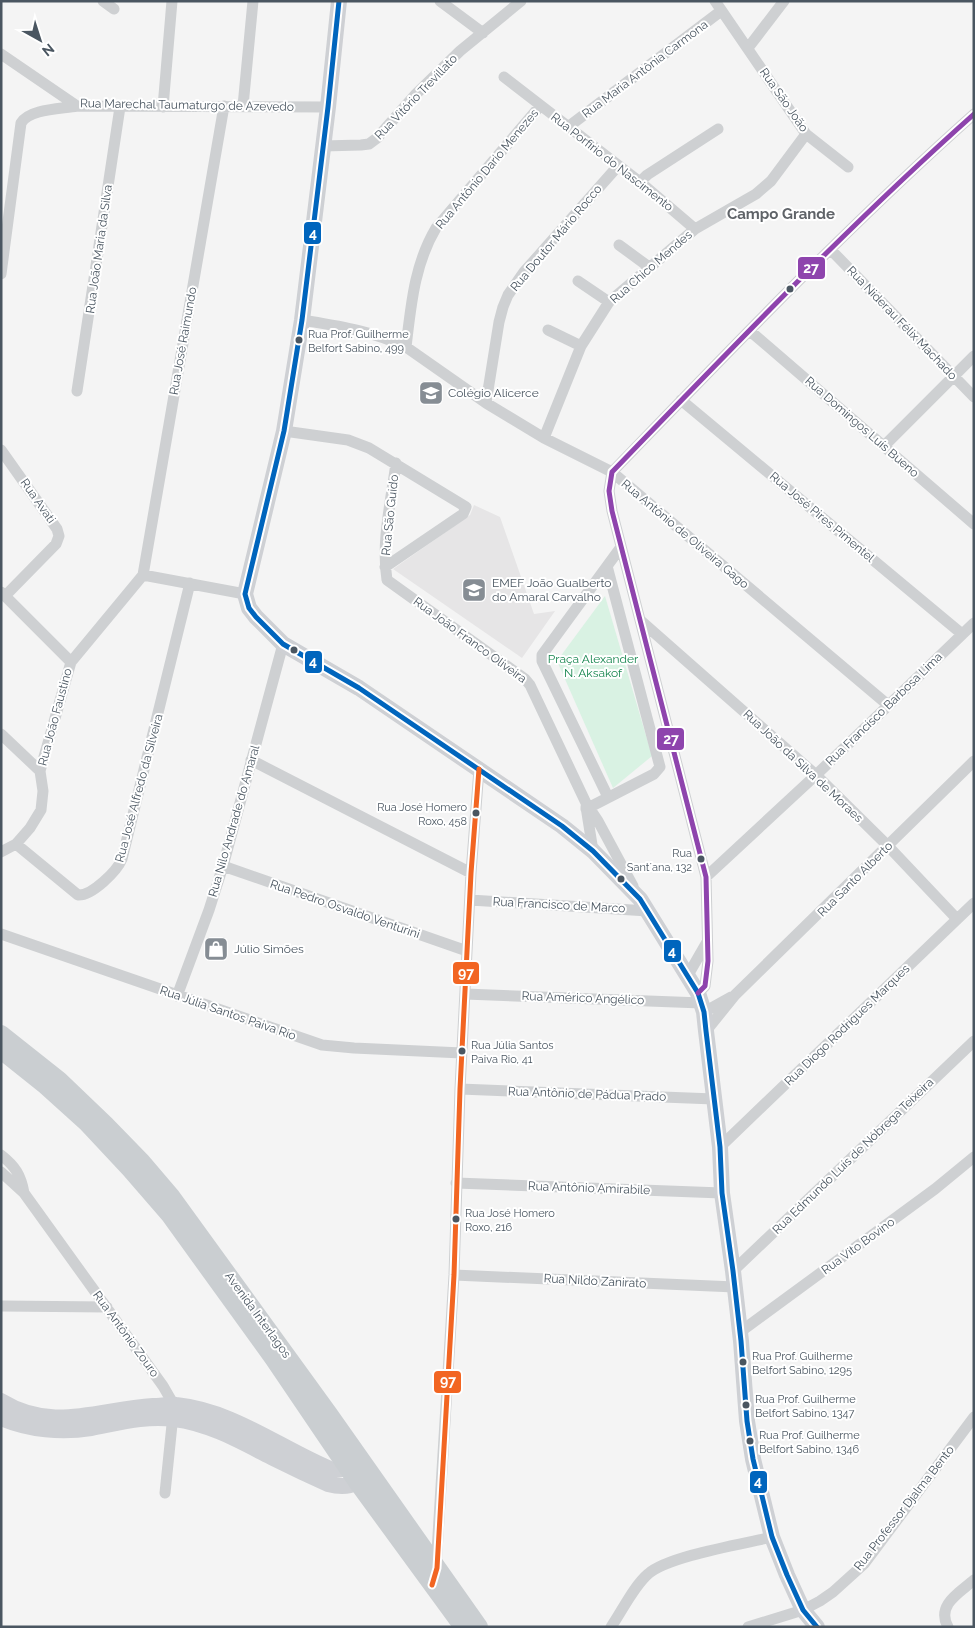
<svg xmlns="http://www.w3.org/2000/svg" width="975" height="1628" font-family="Raleway,sans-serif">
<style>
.education{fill:#e6e5e6}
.green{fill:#d9f2e3}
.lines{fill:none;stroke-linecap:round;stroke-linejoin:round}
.street{stroke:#ced0d2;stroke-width:11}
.secondary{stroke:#ced0d4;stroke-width:16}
.primary{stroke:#caced1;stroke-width:18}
.bus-1-casing{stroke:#fff;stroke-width:9}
.bus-2-casing{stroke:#fff;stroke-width:9}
.bus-3-casing{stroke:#fff;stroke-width:9}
.bus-1{stroke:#0065bd;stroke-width:5}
.bus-2{stroke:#8e44ad;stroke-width:5}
.bus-3{stroke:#f26522;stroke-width:5}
.bus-dot{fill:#4a5661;stroke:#fff;stroke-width:2}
.labels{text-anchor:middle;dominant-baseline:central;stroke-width:4;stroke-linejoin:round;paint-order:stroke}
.bus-label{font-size:11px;fill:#4a5661;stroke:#fff;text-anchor:start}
.street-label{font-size:12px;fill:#4a5661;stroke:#fff}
.poi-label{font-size:12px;fill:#4a5661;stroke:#fff;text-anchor:start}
.park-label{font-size:12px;fill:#17864f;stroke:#fff}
.quarter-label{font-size:15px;font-weight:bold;fill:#5f6368;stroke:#fff}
.line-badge{stroke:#fff;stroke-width:2}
.badge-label{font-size:14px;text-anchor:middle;font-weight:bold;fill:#fff}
</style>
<rect width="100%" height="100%" fill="#f4f4f4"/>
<path class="education" d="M474,505l26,12 34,97 21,-3 -33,47 -129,-89 77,-54z"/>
<path class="green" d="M605,596l47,160 -39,32 -56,-127z"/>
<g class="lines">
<path class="street" d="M103,1l11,8
M440,1l43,32
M715,1l91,133 42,33
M748,48l36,-47
M1,54l76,52 251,1
M504,77l136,105 55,47
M243,106l10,-105
M163,107l9,-106
M568,127l153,-116
M323,146l38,-1 8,-1 8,-6 39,-44 44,-43 61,-50
M640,182l7,-7 71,-46
M619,245l30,22
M831,250l143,147
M1,274l20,-151c8,-14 40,-14 56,-17
M578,281l31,21
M302,320c36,6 71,11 104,27l80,56 58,35 68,34 276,233
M548,330l33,16
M750,331l224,193
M406,347c5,-41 8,-82 30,-119l104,-122
M77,391l43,-284
M681,400l281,234
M486,403l13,-81 4,-15 5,-12 16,-23 94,-106
M284,431l64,9 21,8 97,59 -3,7 -78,53
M544,438l37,-92 28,-44 86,-73 61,-35 15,-13 35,-47
M884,446l90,-90
M1,450l56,79 2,7 -3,8 -51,52
M396,463c-5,38 -15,79 -9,117l138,99 5,6 56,118 12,18 35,65
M143,575l81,-469
M1,592l70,70
M641,621l175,154 72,71 69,73
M1,734l39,37
M251,760l220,113
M608,797l-66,-136v-6l79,-108
M586,807l7,44
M586,809l68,-35 6,-7 -53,-201
M16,844l62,51c14,1 39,-24 44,-36l68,-276
M1,852l15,-8 14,-16 11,-18 2,-19 -3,-20 31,-109 72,-87 102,19
M223,866l244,85
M706,877l110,-102 158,-152
M470,900l178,11
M1,934l321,111 32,3 108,5
M688,975l19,-33
M698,993l7,-7 3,-25 -2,-84 -94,-366 -3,-20 3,-19c118,-122 235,-245 362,-358
M465,994l237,9
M177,996l32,-86 14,-44 60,-222
M704,1012l27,-15
M706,1031l29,-36 239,-234
M460,1089l254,10
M720,1147l254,-244
M1,1155c14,11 20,20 23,38
M1,1172l23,21 139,193 11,19 -9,88
M456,1183l266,10
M733,1271l241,-230
M454,1275l281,12
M1,1306l106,1
M740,1332l195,-143 39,-32
M436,1568l18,-293 6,-186 11,-216 8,-104
M611,1627c11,-16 23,-41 37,-53 20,-18 95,-30 124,-37
M748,1627l55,-17 17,-9 13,-9 31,-28 110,-147
M948,1627c-12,-22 11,-34 26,-47"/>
<path class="secondary" d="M339,1l-11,106 -26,213 -18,111 -39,163 4,14 7,9 27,27 76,44 203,138 31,25 47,48 58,94 6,19 2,19 14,116 2,46 11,78 8,70 6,80 6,38 19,78 15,38 16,35 14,17
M1,1401c52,32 98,8 152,5 8,0 16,-2 23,-1 57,6 102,42 154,64 11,2 17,-1 26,-7
M1,1418c28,12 61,15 90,10 27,-5 55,-13 83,-9 35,4 68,23 99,39 18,9 37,18 55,26 19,5 25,1 41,-9"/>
<path class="primary" d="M1,1034l58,46 47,45 36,37 29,34 158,218 150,213
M1,1050l45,36 41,37 43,46 39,45 104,144 84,124 106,145"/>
<defs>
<path id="bus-1" d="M339,1l-11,106 -26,213 -18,111 -39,163 4,14 7,9 27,27 76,44 203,138 31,25 47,48 58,94 6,19 2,19 14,116 2,46 11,78 8,70 6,80 6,38 19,78 15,38 16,35 14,17"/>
<path id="bus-2" d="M698,993l7,-7 3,-25 -2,-84 -94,-366 -3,-20 3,-19c118,-122 235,-245 362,-358"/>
<path id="bus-3" d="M432,1585l5,-17 17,-293 6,-186 11,-216 8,-104"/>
</defs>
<use href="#bus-1" class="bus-1-casing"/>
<use href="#bus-2" class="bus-2-casing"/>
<use href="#bus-3" class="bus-3-casing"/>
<use href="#bus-1" class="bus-1"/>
<use href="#bus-2" class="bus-2"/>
<use href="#bus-3" class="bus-3"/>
</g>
<defs>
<symbol id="school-square" viewBox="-11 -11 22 22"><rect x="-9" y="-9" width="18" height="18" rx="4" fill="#868d94" stroke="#fff"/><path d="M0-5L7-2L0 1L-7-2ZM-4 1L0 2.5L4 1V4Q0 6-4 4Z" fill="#fff"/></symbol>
<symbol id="shop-square" viewBox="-11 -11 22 22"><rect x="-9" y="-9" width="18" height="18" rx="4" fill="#868d94" stroke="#fff"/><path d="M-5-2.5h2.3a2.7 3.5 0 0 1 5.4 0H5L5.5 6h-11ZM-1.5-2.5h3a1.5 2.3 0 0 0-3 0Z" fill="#fff"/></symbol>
</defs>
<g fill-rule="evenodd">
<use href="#school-square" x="417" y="379" width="28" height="28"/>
<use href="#school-square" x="460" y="576" width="28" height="28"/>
<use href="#shop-square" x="202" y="935" width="28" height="28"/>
</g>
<g class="bus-dot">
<circle cx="790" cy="289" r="4.5"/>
<circle cx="299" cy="340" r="4.5"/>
<circle cx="294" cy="650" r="4.5"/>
<circle cx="476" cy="813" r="4.5"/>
<circle cx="701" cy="859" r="4.5"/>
<circle cx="621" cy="879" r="4.5"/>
<circle cx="462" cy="1051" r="4.5"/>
<circle cx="456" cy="1219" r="4.5"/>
<circle cx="743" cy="1362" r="4.5"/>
<circle cx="746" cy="1405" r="4.5"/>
<circle cx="750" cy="1441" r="4.5"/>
</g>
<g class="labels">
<g class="bus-label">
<text x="308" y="334">Rua Prof. Guilherme<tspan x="308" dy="14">Belfort Sabino, 499</tspan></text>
<text x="467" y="807" text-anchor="end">Rua José Homero<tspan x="467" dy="14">Roxo, 458</tspan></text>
<text x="692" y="853" text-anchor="end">Rua<tspan x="692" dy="14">Sant´ana, 132</tspan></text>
<text x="471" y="1045">Rua Júlia Santos<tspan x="471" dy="14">Paiva Rio, 41</tspan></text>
<text x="465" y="1213">Rua José Homero<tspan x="465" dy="14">Roxo, 216</tspan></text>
<text x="752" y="1356">Rua Prof. Guilherme<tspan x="752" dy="14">Belfort Sabino, 1295</tspan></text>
<text x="755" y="1399">Rua Prof. Guilherme<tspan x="755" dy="14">Belfort Sabino, 1347</tspan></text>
<text x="759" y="1435">Rua Prof. Guilherme<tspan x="759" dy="14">Belfort Sabino, 1346</tspan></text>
</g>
<g class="street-label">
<text transform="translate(645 69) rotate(-37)">Rua Maria Antônia Carmona</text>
<text transform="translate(416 97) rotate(-46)">Rua Vitório Trevillato</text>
<text transform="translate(784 100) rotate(55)">Rua São João</text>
<text transform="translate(187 105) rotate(1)">Rua Marechal Taumaturgo de Azevedo</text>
<text transform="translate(612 162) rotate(38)">Rua Porfírio do Nascimento</text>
<text transform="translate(487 169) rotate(-50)">Rua Antônio Dario Menezes</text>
<text transform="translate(556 238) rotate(-50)">Rua Doutor Mário Rocco</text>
<text transform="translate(99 249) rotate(-82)">Rua João Maria da Silva</text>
<text transform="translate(651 267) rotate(-41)">Rua Chico Mendes</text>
<text transform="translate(902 323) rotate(46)">Rua Niderau Félix Machado</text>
<text transform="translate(183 341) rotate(-80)">Rua José Raimundo</text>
<text transform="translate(862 427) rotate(41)">Rua Domingos Luís Bueno</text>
<text transform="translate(38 501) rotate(55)">Rua Avati</text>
<text transform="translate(390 515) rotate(-84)">Rua São Guido</text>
<text transform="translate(822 517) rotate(40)">Rua José Pires Pimentel</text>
<text transform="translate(685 534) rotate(40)">Rua Antônio de Oliveira Gago</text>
<text transform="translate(470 640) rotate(36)">Rua João Franco Oliveira</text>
<text transform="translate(884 709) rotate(-44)">Rua Francisco Barbosa Lima</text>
<text transform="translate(55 717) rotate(-75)">Rua João Faustino</text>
<text transform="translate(803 766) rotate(43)">Rua João da Silva de Moraes</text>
<text transform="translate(139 788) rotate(-75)">Rua José Alfredo da Silveira</text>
<text transform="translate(234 821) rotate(-74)">Rua Nilo Andrade do Amaral</text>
<text transform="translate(855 879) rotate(-45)">Rua Santo Alberto</text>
<text transform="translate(559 905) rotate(3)">Rua Francisco de Marco</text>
<text transform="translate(345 909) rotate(19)">Rua Pedro Osvaldo Venturini</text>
<text transform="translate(583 998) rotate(2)">Rua Américo Angélico</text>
<text transform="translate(228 1013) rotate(19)">Rua Júlia Santos Paiva Rio</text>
<text transform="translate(847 1025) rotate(-44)">Rua Diogo Rodrigues Marques</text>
<text transform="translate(587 1094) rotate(2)">Rua Antônio de Pádua Prado</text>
<text transform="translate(853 1156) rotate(-44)">Rua Edmundo Luís de Nóbrega Teixeira</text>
<text transform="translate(589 1188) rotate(2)">Rua Antônio Amirabile</text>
<text transform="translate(858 1246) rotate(-36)">Rua Vito Bovino</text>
<text transform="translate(595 1281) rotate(3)">Rua Nildo Zanirato</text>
<text transform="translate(258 1315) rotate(54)">Avenida Interlagos</text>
<text transform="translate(126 1334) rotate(54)">Rua Antônio Zouro</text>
<text transform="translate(904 1508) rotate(-52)">Rua Professor Djalma Bento</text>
</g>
<g class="poi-label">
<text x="448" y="393">Colégio Alicerce</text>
<text x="492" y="583">EMEF João Gualberto<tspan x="492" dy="14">do Amaral Carvalho</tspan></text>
<text x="234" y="949">Júlio Simões</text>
</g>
<g class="park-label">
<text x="593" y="659">Praça Alexander<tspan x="593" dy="14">N. Aksakof</tspan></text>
</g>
<g class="quarter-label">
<text x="781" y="214">Campo Grande</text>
</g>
</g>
<g class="line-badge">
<rect x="303" y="221" width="19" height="24" rx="5" fill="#0065bd"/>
<rect x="797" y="256" width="29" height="24" rx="5" fill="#8e44ad"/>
<rect x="304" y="650" width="19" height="24" rx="5" fill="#0065bd"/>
<rect x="656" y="727" width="29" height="24" rx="5" fill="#8e44ad"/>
<rect x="663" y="939" width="19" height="24" rx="5" fill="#0065bd"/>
<rect x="452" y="961" width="28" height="24" rx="5" fill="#f26522"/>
<rect x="433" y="1370" width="29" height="24" rx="5" fill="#f26522"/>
<rect x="749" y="1470" width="19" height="24" rx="5" fill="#0065bd"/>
</g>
<g class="badge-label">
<text x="313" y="238">4</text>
<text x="811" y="273">27</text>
<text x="313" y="666">4</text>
<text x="671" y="744">27</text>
<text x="672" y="956">4</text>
<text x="466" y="978">97</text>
<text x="448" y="1386">97</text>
<text x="758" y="1486">4</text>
</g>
<rect width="975" height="1628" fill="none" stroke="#4a5661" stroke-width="5"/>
<g transform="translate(40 40) rotate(141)" stroke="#ffffff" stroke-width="4" paint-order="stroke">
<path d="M0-4L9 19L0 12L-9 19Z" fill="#4a5661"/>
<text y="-8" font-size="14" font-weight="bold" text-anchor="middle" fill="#4a5661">N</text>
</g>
</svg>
